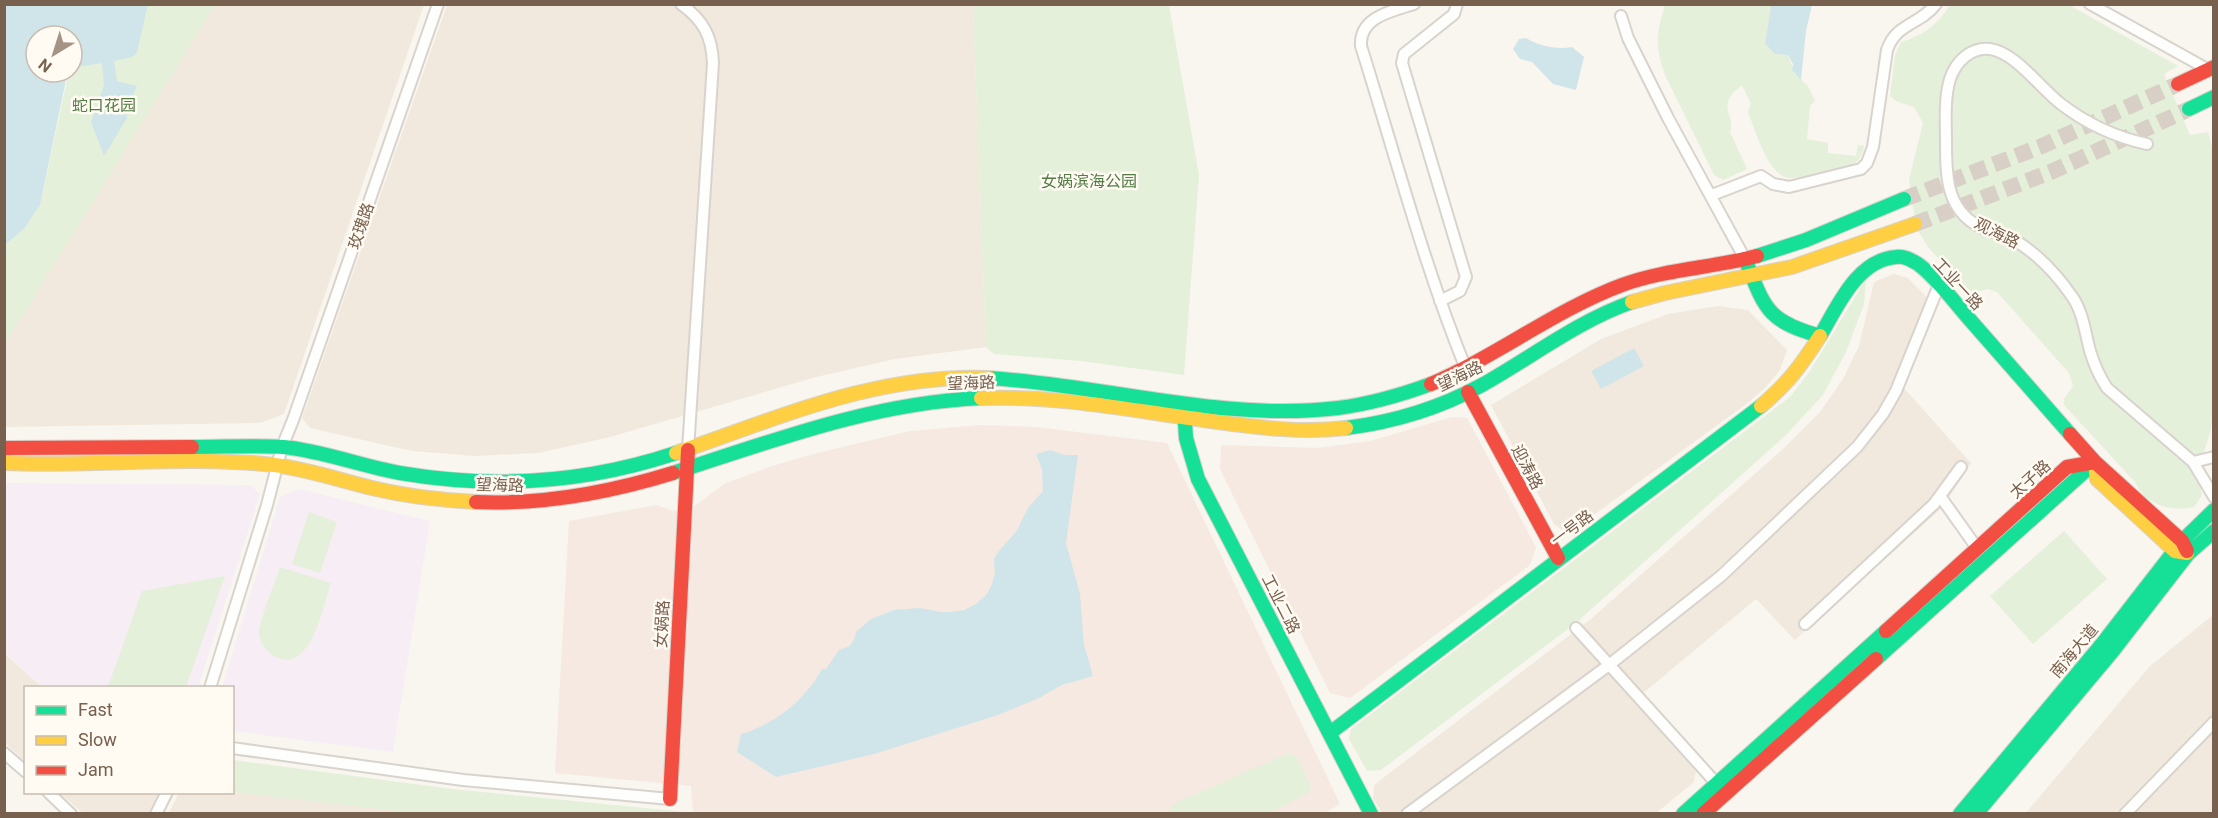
<svg xmlns="http://www.w3.org/2000/svg" width="2218" height="818" font-family="Roboto,'Noto Sans SC',sans-serif">
<style>
.residential{fill:#f1e9dd}
.commercial{fill:#f5e9e1}
.education{fill:#f6eef4}
.green{fill:#e4f0da}
.water{fill:#d0e5e9}
.lines{fill:none;stroke-linecap:round;stroke-linejoin:round}
.primary-tunnel{stroke:#d8d0c7;stroke-width:16;stroke-dasharray:16 8;stroke-linecap:butt}
.street-casing{stroke:#d8d3cd;stroke-width:14}
.fast-casing{stroke:#d8d2cb;stroke-width:16}
.slow-casing{stroke:#d8d2cb;stroke-width:16}
.jam-casing{stroke:#d8d2cb;stroke-width:16}
.street{stroke:#fefefd;stroke-width:10}
.fast{stroke:#16e098;stroke-width:14}
.slow{stroke:#ffcf43;stroke-width:14}
.jam{stroke:#f24e42;stroke-width:14}
.labels{text-anchor:middle;dominant-baseline:central;stroke-width:5;stroke-linejoin:round;paint-order:stroke}
.park-label{font-size:16px;fill:#537d45;stroke:#fffaf2}
.street-label{font-size:16px;fill:#78604e;stroke:#fffaf2}
</style>
<rect width="100%" height="100%" fill="#f8f6ef"/>
<path class="residential" d="M215,5h209l-140,409 -24,9 -255,4 -1,-83z
M447,5h526l13,342 -91,12 -79,18 -206,60 -72,16 -63,3 -63,-5 -102,-23 -8,-10z
M1894,274l14,4 27,28 -32,81 68,76 -28,44 -148,133 -39,-41 -121,101 61,68 -2,14 -39,32 -273,-1 -9,-15 1,-13 218,-167 191,-169 37,-37 23,-33 16,-33 15,-64z
M1718,306l30,4 39,40 -7,20 -15,18 -20,17 -172,125 -12,-1 -7,-5 -63,-119 110,-66 67,-25z
M2213,615v198l-188,1 125,-148z
M4,653l38,34 -16,1 -1,74 -20,-19z
M232,792h1l192,21h-256l10,-20z
M59,793h100l-11,21 -65,-1z"/>
<path class="commercial" d="M1452,417l15,1 69,129 -6,18 -180,133 -20,-5 -110,-224 1,-24 95,3 54,-7z
M980,425l56,2 131,16 173,361 -17,10h-628l-2,-1 -2,-27 -136,-13 14,-252 87,-16 18,6 22,-6 28,-21 45,-17 48,-14 93,-22z"/>
<path class="education" d="M4,483l247,2 9,10 -62,192h-156l-37,-34z
M299,489l131,32 -37,231 -160,-21 -1,-43h-10l58,-191z"/>
<path class="green" d="M148,5h67l-210,339v-99l19,-16 16,-24 28,-129c14,-19 49,-11 69,-23z
M973,5h196l30,170 -15,200 -103,-14 -87,-7 -8,-7z
M1665,5h106l-6,39 10,10 13,1 7,19 13,12 7,15 -5,5 -3,33 21,4v10l28,3 2,-11 6,1c-2,12 -7,17 -18,22 -17,3 -38,10 -56,10 -22,-1 -35,-49 -42,-66l3,-8 -9,-19c-28,21 -6,28 -12,47l17,37 -24,11 -9,-5 -49,-100c-10,-29 -9,-41 0,-70z
M1950,5h119l109,61 -14,8 26,61 18,-3 6,24 -1,245 -2,28 -7,23 -10,5 -5,7c3,12 12,17 13,31l-7,11c-21,8 -51,-2 -60,-24l-71,-77v-6l9,-13 -4,-13 -72,-81 -10,-3 -12,4 -7,-3 -40,-43 -12,-20 -7,-47 14,-57 -9,-16 -18,-6 -6,-5 5,-41 6,-13c22,-6 37,-18 49,-37z
M1866,279l-2,25 -18,48 -23,43 -39,42 -207,185 -196,148 -14,1 -18,-32 2,-10 439,-332 20,-26z
M309,512l28,10 -17,51 -28,-9z
M2064,531l43,48 -74,65 -43,-48z
M280,567l51,16c-8,22 -20,94 -57,73 -8,-5 -15,-14 -15,-23 1,-14 16,-51 21,-66z
M225,576l-39,111h-78l34,-96z
M1289,753l8,4 14,29 -4,8 -37,19h-102l5,-9z
M233,760l219,29 243,24 -270,1 -192,-22z"/>
<path class="water" d="M4,5h144l-11,48 -5,4 -18,4 3,20 20,5 -11,25 1,7 -23,38 -13,-34 13,-37 -2,-22 -24,4 -6,4v-35h-36v36h34l-4,8 -26,125 -16,24 -19,16z
M1771,5h41l-6,26 -5,49 -9,-10 1,-6 -5,-9 -13,-1 -10,-10z
M1526,38c14,8 30,12 46,9l12,10 -8,33 -23,-6 -21,-22 -12,-3 -7,-10 6,-10z
M1634,348l10,18 -43,23 -10,-18z
M1050,450l15,5h13l-12,88 14,51 4,51 9,31 -31,9 -23,13 -41,17 -124,39 -98,23 -39,-25 4,-18c36,-11 63,-33 81,-65h4l13,-19 11,-4 5,-9 1,-5 15,-13 23,-9 26,-2 21,4h11l12,-2 12,-6 11,-10 5,-10 3,-12 -1,-13 4,-7 18,-20 12,-24 15,-17 -1,-22 -6,-15z"/>
<g class="lines">
<path class="primary-tunnel" d="M1904,199l138,-53 136,-62
M1915,224l138,-53 136,-62"/>
<defs>
<path id="street" d="M681,4c22,16 31,32 32,59l-25,387
M1414,4c-22,7 -55,13 -53,42 34,108 62,217 105,323
M2090,4l119,66
M1621,16l7,22 40,80 77,141
M2147,144c-32,-7 -60,-20 -86,-40 -20,-15 -46,-52 -71,-55 -19,-2 -34,12 -40,30 -6,20 -4,42 -4,63 0,33 0,66 32,84 12,7 27,8 38,15 21,13 41,34 55,54 12,16 14,37 19,56 4,13 9,25 17,37l86,74 21,35
M1712,195l49,-19 12,8 16,3 72,-18 6,-6 6,-16 14,-97c9,-27 33,-25 49,-46
M1440,301l20,-10 6,-14 -64,-214 2,-9 50,-40 3,-10
M2193,462l21,-5
M1940,496l37,52
M1805,624l129,-120 27,-37
M1576,628l140,155
M210,688l57,-183 15,-58 11,-27 145,-416
M232,748l231,32 207,19
M4,753l22,19
M48,792l23,22
M156,814l11,-22
M1407,814l202,-149 112,-89 136,-129 26,-33 13,-23 43,-106
M2125,814l89,-92"/>
<path id="fast" d="M2189,109l25,-12
M1757,256l49,-16 98,-41
M1745,259c20,49 21,62 75,77 18,-30 37,-76 76,-79 9,-1 15,3 22,7 20,15 36,38 53,57 33,38 66,75 99,113
M989,378c116,7 233,44 349,30 32,-4 63,-13 93,-24
M1184,408l2,30 12,41 173,335
M1346,428c48,-6 94,-20 136,-43 50,-28 96,-64 150,-83
M192,447c30,0 62,-2 92,0 39,4 77,19 116,26 94,16 186,10 276,-20
M673,473c102,-33 200,-70 308,-75
M1876,659l218,-196
M1330,733l431,-327
M1683,814l203,-183
M1960,814l142,-170 80,-103 32,-31
M1976,814l136,-162 76,-98 26,-23"/>
<path id="slow" d="M1632,302l33,-9 127,-26 123,-43
M981,398c79,-3 159,14 237,24 43,6 86,11 128,6
M1761,406c28,-24 39,-39 59,-70
M676,453c102,-35 203,-80 313,-75
M4,463c90,4 180,-8 270,2 33,4 65,15 98,23 33,8 69,12 104,14
M2095,465l2,14 78,72 12,2"/>
<path id="jam" d="M2178,84l36,-17
M1431,384c66,-28 124,-74 191,-99 44,-16 90,-17 135,-29
M1468,392l90,166
M2070,434l25,28 87,79 5,10
M4,448l188,-1
M476,502c68,3 132,-9 197,-29
M1886,631l181,-164 28,-5
M670,799l18,-349
M1703,814l173,-155"/>
</defs>
<use href="#street" class="street-casing"/>
<use href="#fast" class="fast-casing"/>
<use href="#slow" class="slow-casing"/>
<use href="#jam" class="jam-casing"/>
<use href="#street" class="street"/>
<use href="#fast" class="fast"/>
<use href="#slow" class="slow"/>
<use href="#jam" class="jam"/>
</g>
<g class="labels">
<g class="park-label">
<text x="104" y="105">蛇口花园</text>
<text x="1089" y="181">女娲滨海公园</text>
</g>
<g class="street-label">
<text transform="translate(361 226) rotate(-71)">玫瑰路</text>
<text transform="translate(1997 233) rotate(27)">观海路</text>
<text transform="translate(1958 284) rotate(47)">工业一路</text>
<text transform="translate(1460 376) rotate(-26)">望海路</text>
<text transform="translate(971 383) rotate(-2)">望海路</text>
<text transform="translate(1527 467) rotate(62)">迎涛路</text>
<text transform="translate(2030 479) rotate(-42)">太子路</text>
<text transform="translate(500 485) rotate(2)">望海路</text>
<text transform="translate(1572 528) rotate(-37)">一号路</text>
<text transform="translate(1281 604) rotate(63)">工业二路</text>
<text transform="translate(662 624) rotate(-87)">女娲路</text>
<text transform="translate(2074 651) rotate(-50)">南海大道</text>
</g>
</g>
<rect width="2218" height="818" fill="none" stroke="#78604e" stroke-width="12"/>
<rect x="24" y="686" width="210" height="108" fill="#fffaf2" stroke="#c9bcb0" stroke-width="1.5"/>
<rect x="36" y="706" width="30" height="9" fill="#16e098" stroke="#c9bcb0" stroke-width="1.5"/>
<text x="78" y="716" font-size="18" fill="#78604e">Fast</text>
<rect x="36" y="736" width="30" height="9" fill="#ffcf43" stroke="#c9bcb0" stroke-width="1.5"/>
<text x="78" y="746" font-size="18" fill="#78604e">Slow</text>
<rect x="36" y="766" width="30" height="9" fill="#f24e42" stroke="#c9bcb0" stroke-width="1.5"/>
<text x="78" y="776" font-size="18" fill="#78604e">Jam</text>
<g transform="translate(54 54) rotate(218)"><circle r="28" fill="#fffaf2" stroke="#c9bcb0" stroke-width="1.5"/>
<path d="M0-4.5L10 22L0 15L-10 22Z" fill="#a59486"/>
<text y="-9" font-size="16" font-weight="bold" text-anchor="middle" fill="#78604e">N</text>
</g>
</svg>
